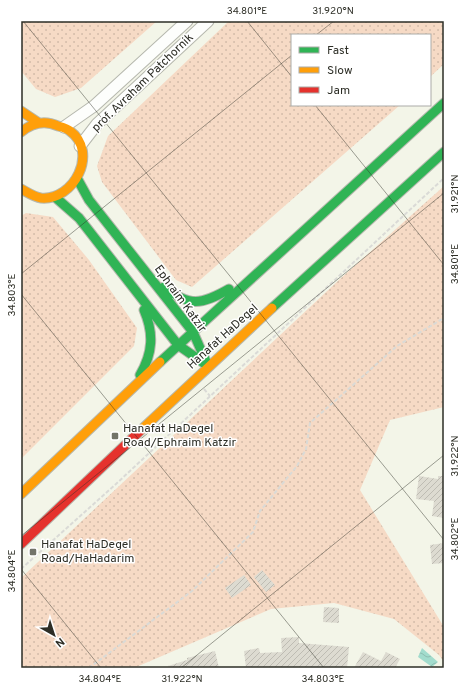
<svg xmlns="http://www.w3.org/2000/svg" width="465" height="689" font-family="Overpass,sans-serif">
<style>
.grass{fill:url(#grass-dots)}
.water{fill:url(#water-waves)}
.building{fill:url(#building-hatch)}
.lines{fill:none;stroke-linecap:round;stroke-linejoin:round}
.street-casing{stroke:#b6b8ae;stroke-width:13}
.fast-casing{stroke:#b6b8ae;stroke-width:11}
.slow-casing{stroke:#b6b8ae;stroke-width:11}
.jam-casing{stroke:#b6b8ae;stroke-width:11}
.path{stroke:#dadad6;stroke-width:2;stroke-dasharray:4 2;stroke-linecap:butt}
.street{stroke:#fdfefc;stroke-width:11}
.fast{stroke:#30b455;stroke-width:9}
.slow{stroke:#ff9f0a;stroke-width:9}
.jam{stroke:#e5322d;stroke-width:9}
.ticks{fill:none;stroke:#2d2e26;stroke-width:1;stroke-opacity:0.45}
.poi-dot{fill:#72746a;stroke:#fff;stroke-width:1.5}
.labels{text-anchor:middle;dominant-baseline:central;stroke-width:3;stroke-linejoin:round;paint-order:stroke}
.street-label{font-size:12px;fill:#2d2e26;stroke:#fff}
.poi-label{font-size:12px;fill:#2d2e26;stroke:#fff;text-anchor:start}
.neatline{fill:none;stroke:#2d2e26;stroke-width:1.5}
.ticks-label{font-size:10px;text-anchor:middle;fill:#2d2e26}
</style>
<defs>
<pattern id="grass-dots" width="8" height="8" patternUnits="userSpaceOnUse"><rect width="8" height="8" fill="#f6dac5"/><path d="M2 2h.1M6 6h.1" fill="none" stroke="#d3bba9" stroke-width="1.8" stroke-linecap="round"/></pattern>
<pattern id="water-waves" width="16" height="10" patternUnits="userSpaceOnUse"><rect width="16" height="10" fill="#a2dccd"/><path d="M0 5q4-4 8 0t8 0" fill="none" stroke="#8cbdb0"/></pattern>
<pattern id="building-hatch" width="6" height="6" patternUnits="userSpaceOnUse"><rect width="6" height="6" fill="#dddbd1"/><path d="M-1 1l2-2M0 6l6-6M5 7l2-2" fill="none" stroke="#bebcb3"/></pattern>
</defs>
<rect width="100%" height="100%" fill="#f3f5e8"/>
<path class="grass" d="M21,21h136l-76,67 -26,9 -19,-8 -15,-18z
M229,21h215v43l-14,13v-42h-138v70h108l-208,182 -16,-7 -74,-98 -5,-16 11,-30z
M444,186v221l-54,13 -30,70 84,137v35l-5,-7 -45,-36 -60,-16 -63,6 -137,59h-113v-90l320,-300z
M26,213l27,4 36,43 48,68 -3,18 -113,113v-243z"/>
<path class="water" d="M422,648l16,14 -6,5 -14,-10z"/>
<path class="building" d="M419,476l19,3v-3h6v42l-12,-2 2,-15 -18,-2z
M444,543v20l-12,1 -2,-19z
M262,570l13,15 -9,7 -12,-15z
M244,575l7,10 -19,13 -7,-10z
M324,607l15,1v15l-16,-1z
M299,637v6l50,4 -2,21h-101l-2,-17 15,-3 1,5 22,-1 -1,-14z
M215,651l4,17h-50l-1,-2 19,-6v-2z
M363,652l18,9 5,-9 14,7 -5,9h-41z"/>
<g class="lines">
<defs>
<path id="street" d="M64,127l30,-21 93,-85
M80,146l17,-22 111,-103"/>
<path id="fast" d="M78,180l11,20 104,132 15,34
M55,197l24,21 99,127 30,21
M164,287c26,20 37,18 65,2
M272,308l172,-156
M160,362l284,-259
M140,375c13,-22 14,-42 4,-65"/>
<path id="slow" d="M21,111l18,12
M21,132c11,-9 24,-12 37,-6 4,1 9,2 12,5 29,21 4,70 -29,67 -7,-1 -14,-6 -20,-9
M140,431l132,-123
M21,494l139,-132"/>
<path id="jam" d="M21,544l119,-113"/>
</defs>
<use href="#street" class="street-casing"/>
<use href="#fast" class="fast-casing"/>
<use href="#slow" class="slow-casing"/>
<use href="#jam" class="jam-casing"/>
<path class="path" d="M204,389l6,7
M21,569l95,-85 328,-306
M89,668l103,-77 61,-59 7,-21 37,-45 9,-17 4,-26 87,-77 47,-28"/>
<use href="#street" class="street"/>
<use href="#fast" class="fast"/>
<use href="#slow" class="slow"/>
<use href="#jam" class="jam"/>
</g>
<path class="ticks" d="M23,21l421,519M247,21l45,56M316,35l18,-14M315,105l129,160M21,274l271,-219M21,294l303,374M21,536l423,-343M21,569l80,99M181,668l263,-213"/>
<g class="poi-dot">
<rect x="111" y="432" width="8" height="8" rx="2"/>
<rect x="29" y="548" width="8" height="8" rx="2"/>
</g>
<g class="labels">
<g class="street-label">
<text transform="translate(143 83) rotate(-44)">prof. Avraham Patchornik</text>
<text transform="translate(180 299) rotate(54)">Ephraim Katzir</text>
<text transform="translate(223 337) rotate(-42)">Hanafat HaDegel</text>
</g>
<g class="poi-label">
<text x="123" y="429">Hanafat HaDegel<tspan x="123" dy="14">Road/Ephraim Katzir</tspan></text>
<text x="41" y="545">Hanafat HaDegel<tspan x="41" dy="14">Road/HaHadarim</tspan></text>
</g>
</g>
<rect width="465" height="689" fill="none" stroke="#ffffff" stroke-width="44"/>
<rect x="291" y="34" width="140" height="72" fill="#ffffff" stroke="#ababa8"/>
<rect x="299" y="47" width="20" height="6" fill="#30b455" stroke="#ababa8"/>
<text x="327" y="54" font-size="12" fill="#2d2e26">Fast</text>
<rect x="299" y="67" width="20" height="6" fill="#ff9f0a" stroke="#ababa8"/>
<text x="327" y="74" font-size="12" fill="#2d2e26">Slow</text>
<rect x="299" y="87" width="20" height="6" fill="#e5322d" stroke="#ababa8"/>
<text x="327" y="94" font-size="12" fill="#2d2e26">Jam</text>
<g transform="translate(54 635) rotate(141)" stroke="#ffffff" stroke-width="3" paint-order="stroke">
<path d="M0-3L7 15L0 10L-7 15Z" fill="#2d2e26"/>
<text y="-6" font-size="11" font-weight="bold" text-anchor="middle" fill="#2d2e26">N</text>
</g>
<rect x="22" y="22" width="421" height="645" class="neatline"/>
<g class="ticks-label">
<text x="247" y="14">34.801°E</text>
<text x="333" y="14">31.920°N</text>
<text transform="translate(454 194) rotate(-90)" y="4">31.921°N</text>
<text transform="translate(454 264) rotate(-90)" y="4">34.801°E</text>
<text transform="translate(11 295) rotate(-90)" y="4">34.803°E</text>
<text transform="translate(454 456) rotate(-90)" y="4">31.922°N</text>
<text transform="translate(454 539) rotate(-90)" y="4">34.802°E</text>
<text transform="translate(11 571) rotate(-90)" y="4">34.804°E</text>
<text x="100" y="682">34.804°E</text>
<text x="182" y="682">31.922°N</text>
<text x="323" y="682">34.803°E</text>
</g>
</svg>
